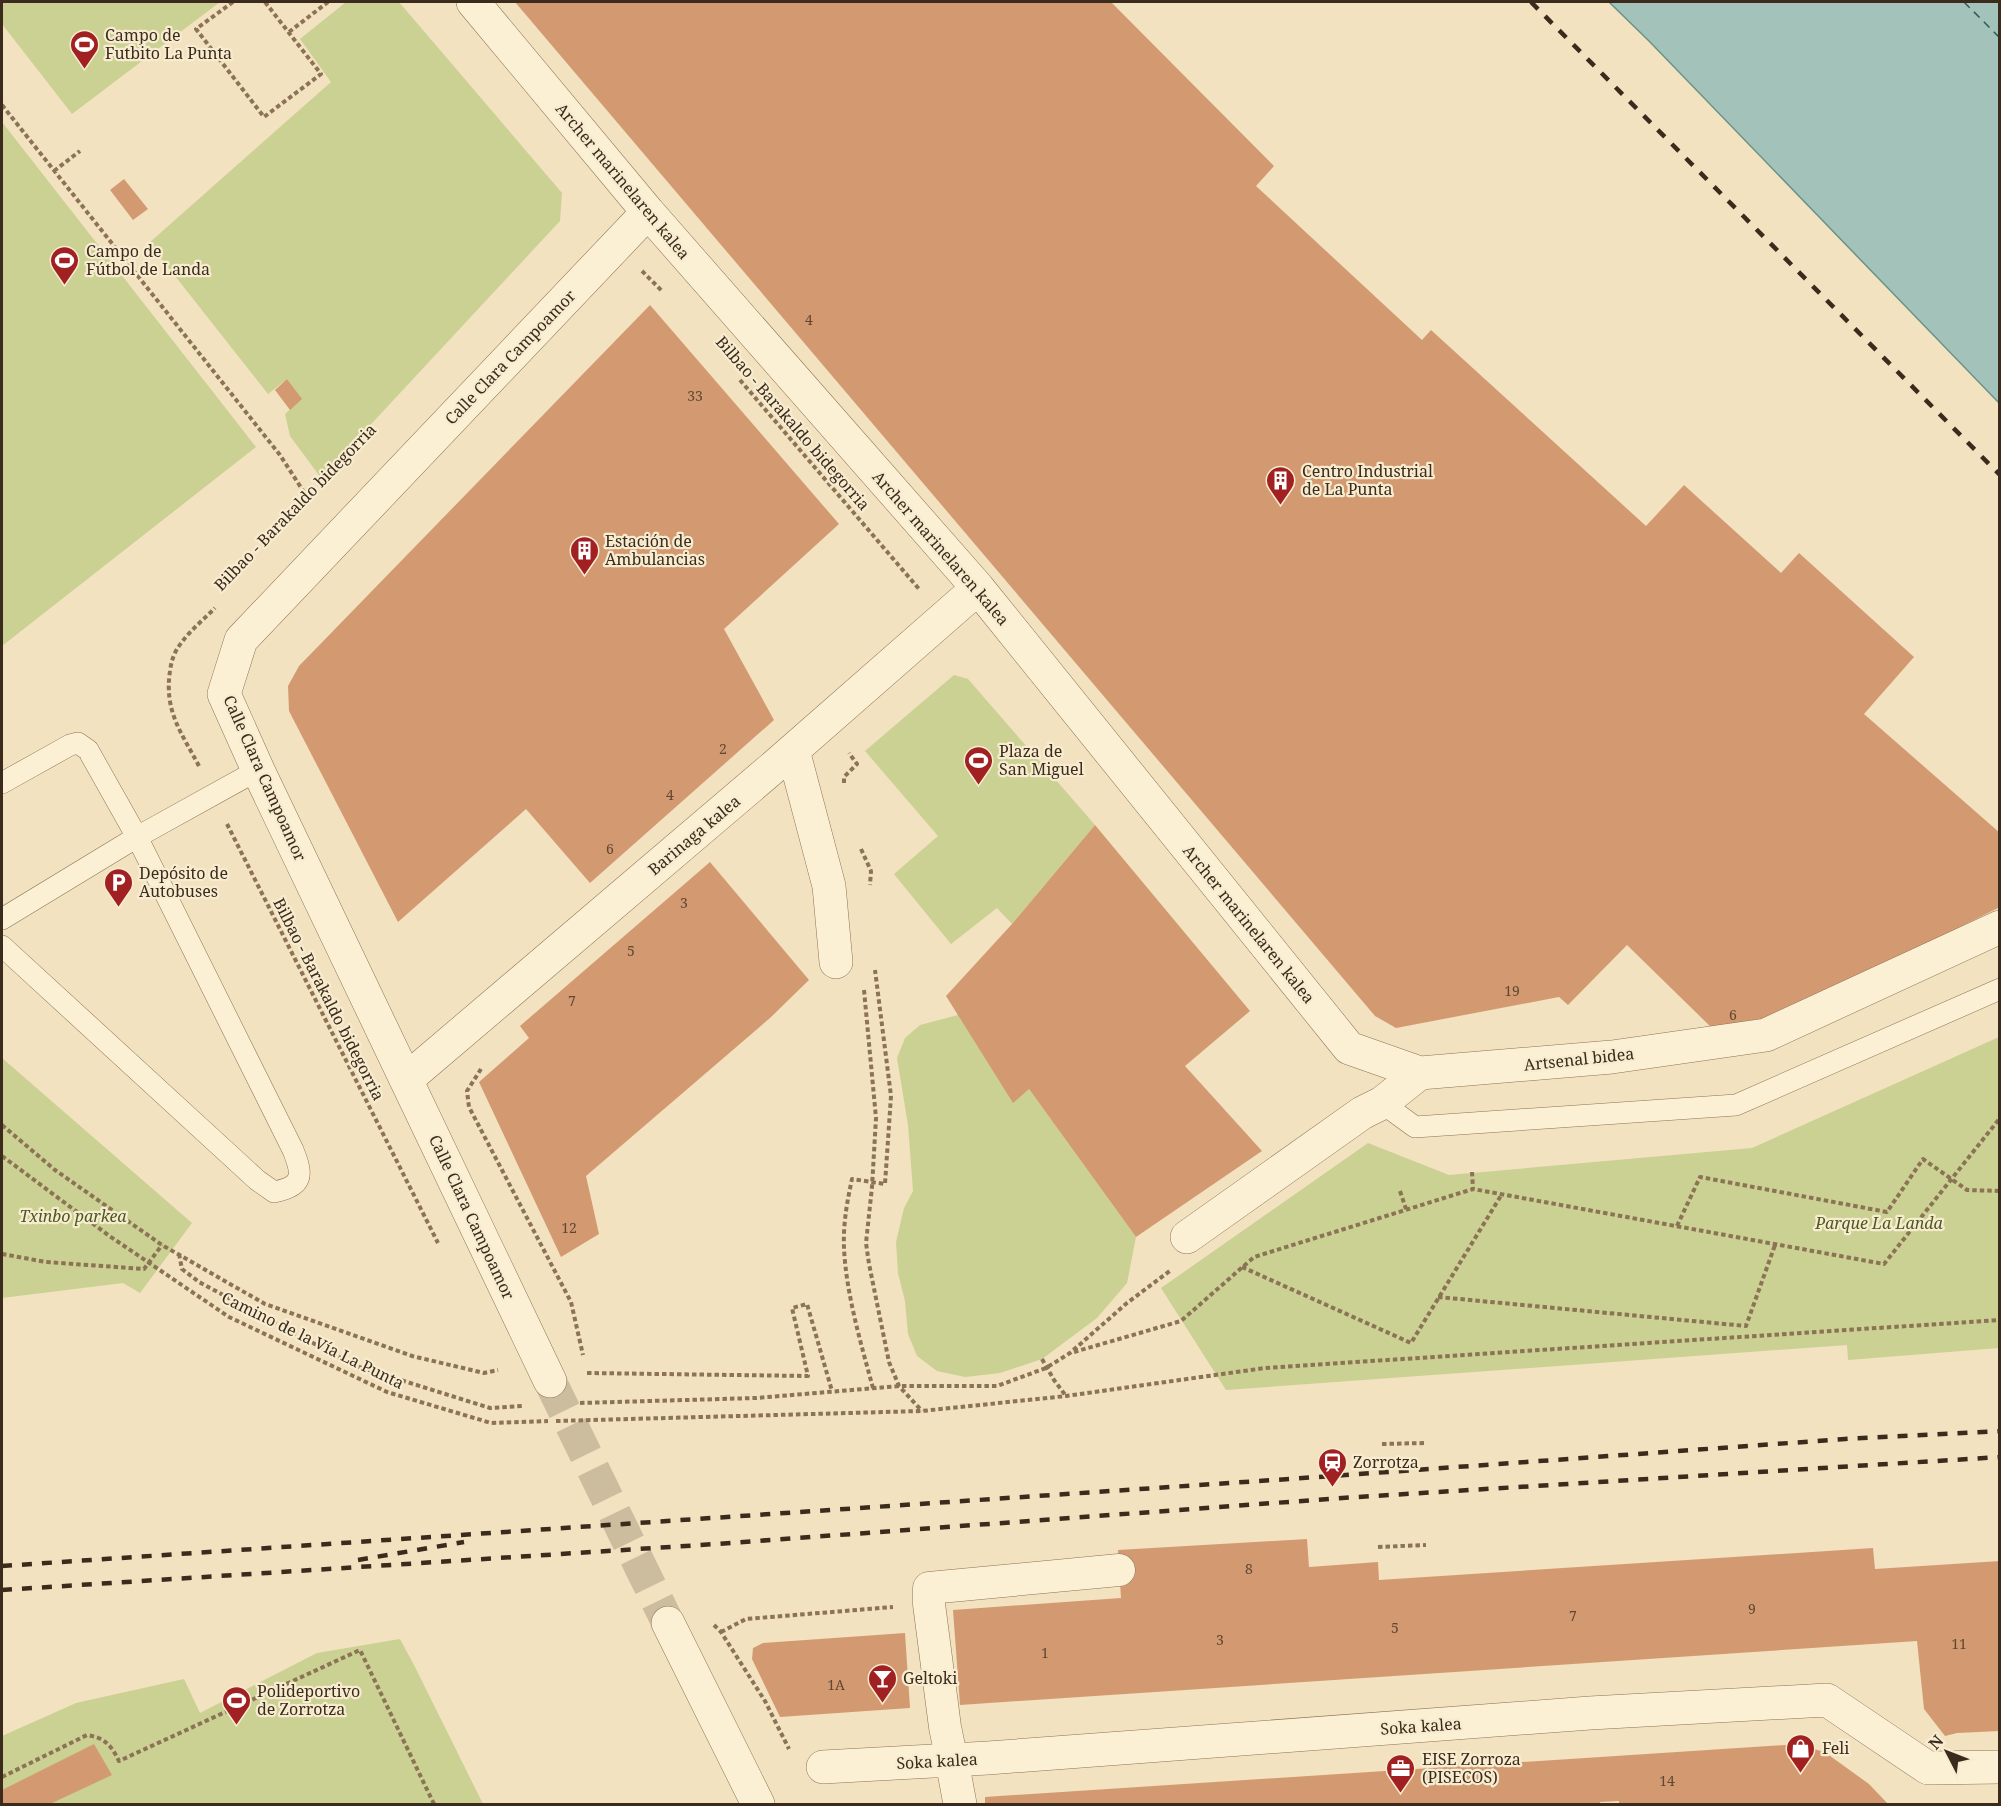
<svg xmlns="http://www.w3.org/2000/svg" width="2001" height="1806" font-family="'Noto Serif',serif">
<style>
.green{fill:#cad193}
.water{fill:#a3c3ba;stroke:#699288;stroke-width:1.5}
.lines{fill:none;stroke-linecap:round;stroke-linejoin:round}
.ferry{stroke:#2a5c58;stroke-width:1.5;stroke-dasharray:8 6;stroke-linecap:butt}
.building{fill:#d39a72}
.minor-tunnel{stroke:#cdbd9f;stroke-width:33;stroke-dasharray:33 16;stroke-linecap:butt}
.service-casing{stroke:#8c7356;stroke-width:22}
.pedestrian-casing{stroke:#8c7356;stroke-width:33}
.minor-casing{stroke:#8c7356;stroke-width:34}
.path{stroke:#8c7356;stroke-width:4;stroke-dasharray:4.5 3;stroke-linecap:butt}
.service{stroke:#fcf0d4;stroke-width:21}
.pedestrian{stroke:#fcf0d4;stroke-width:32}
.minor{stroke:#fcf0d4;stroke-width:33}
.rail{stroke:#3b2b1c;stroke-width:4.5;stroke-dasharray:10 10;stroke-linecap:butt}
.labels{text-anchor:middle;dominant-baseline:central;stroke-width:4.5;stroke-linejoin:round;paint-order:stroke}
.number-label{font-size:14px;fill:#614732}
.poi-label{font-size:16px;fill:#3b2b1c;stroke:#f8ecd0;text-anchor:start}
.street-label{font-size:16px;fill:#3b2b1c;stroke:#f8ecd0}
.park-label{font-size:16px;font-style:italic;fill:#4b5921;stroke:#f8ecd0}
</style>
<rect width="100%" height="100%" fill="#f2e2c0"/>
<path class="green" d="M2,2h218l-148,112 -70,-90z
M346,2h53l163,191 -2,28 -239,257 -31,-42 -5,-22 16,-15 -14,-20 -19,15 -119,-151 182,-161 -31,-43z
M2,122l254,325 -254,199z
M954,675l14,4 127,146 -83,99 -15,-16 -46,36 -57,-70 44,-38 -73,-85z
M958,1015l55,87 16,-13 107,148 -9,46 -30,35 -55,41 -42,14 -35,4 -28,-6 -20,-15 -9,-22 -3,-33 -7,-28 -2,-31 8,-34 9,-17 -5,-66 -11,-67 8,-20 15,-13z
M1999,1037v311l-151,12 -1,-15 -621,45 -65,-102 207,-145 81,32 303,-27z
M2,1058l190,165 -52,70 -17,-10 -121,15z
M400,1639l15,28 68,137h-481v-68l74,-33 108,-24 16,34 117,-60z"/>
<path class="water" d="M1609,2h390v401l-350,-362z"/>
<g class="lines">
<path class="ferry" d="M1964,2l36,36"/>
</g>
<path class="building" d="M515,2h596l163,164 -18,20 166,154 9,-10 215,196 38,-41 97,88 18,-20 115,104 -50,57 136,119v74l-236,118 -49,6 -88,-86 -59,60 -9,-8 -163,31 -21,-12z
M124,179l24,30 -15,11 -23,-30z
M650,305l189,219 -115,105 50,91 -184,163 -64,-74 -128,113 -109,-211 -1,-25 11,-20z
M287,379l15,20 -12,11 -15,-20z
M1095,825l155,186 -65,55 77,85 -126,86 -107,-148 -16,14 -67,-107 66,-72z
M710,862l99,118 -39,38 -184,158 13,58 -38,23 -82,-175 50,-44 -9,-12z
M1307,1539l2,28 69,-5 1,18 494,-32 2,21 125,-8v170l-43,2 -12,3 -21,-27 -7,-68 -957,64 -7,-95 168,-12 -3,-48z
M905,1633l5,75 -130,9 -28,-58 1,-11 10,-5z
M94,1744l18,31 -62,29h-48v-14z
M1785,1745l27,3 14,5 43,31 19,20h-269v-3l-19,1v2h-615v-7z"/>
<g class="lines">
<path class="minor-tunnel" d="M550,1381l118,242"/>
<defs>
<path id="service" d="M2,783l68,-38 8,-2 10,7 49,87 156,313c10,25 11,36 -19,42l-17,-12 -255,-234
M2,919l135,-82 121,-67
M1382,1103l33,24 321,-22 264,-116"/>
<path id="pedestrian" d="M952,1761l-7,-34 -16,-123v-16l190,-18"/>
<path id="minor" d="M473,2l175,210 330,376 371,460 71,25
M793,750l36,136 7,76
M407,1079l369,-314 202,-177
M1187,1237l175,-124 20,-10 38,-30 192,-16 154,-22 234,-108
M550,1381l-292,-611 -34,-76 17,-54 407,-428
M668,1623l90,181
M952,1761l8,43
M823,1767l165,-9 602,-45 237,-13 101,68 72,-1"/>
</defs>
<use href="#service" class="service-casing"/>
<use href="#pedestrian" class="pedestrian-casing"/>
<use href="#minor" class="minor-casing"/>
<path class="path" d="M233,2l-37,27 68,88 57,-43 -56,-72
M289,32l39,-30
M2,105l278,350 29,45
M54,171l26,-20
M642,271l20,20
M740,380l179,209
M199,766c-18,-34 -35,-55 -29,-95 1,-8 3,-15 7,-22 10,-16 25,-28 38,-41
M844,783v-6l13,-13 -8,-11
M227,824l211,419
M861,849l10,22 -1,14
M864,990l12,128 -4,69 -6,56 3,21 20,98 10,24 23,25
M481,1069l-14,22 2,16 102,195 12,53
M2,1125l53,45 107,75 103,59 147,52 72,17 14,-3
M2,1156l106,79 121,82 158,75 104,31 57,-2
M1472,1172l1,17
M1400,1191l6,18
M1677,1226l23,-49 187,35 36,-53 44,31 33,1
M2,1254l44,8 98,7 18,-24
M179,1254l3,15 17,13 157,84 134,42 32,-2
M1242,1267l169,76 91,-149
M1438,1297l308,29 29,-81
M1074,1352l107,-31 73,-64 219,-68 411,75 116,-146
M1042,1359l12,21 12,16
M587,1373l221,3 -16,-68 15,-4 25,87
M873,1388c-12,-44 -27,-95 -29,-140 -1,-24 3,-46 8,-69l33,5 6,-88 -16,-126
M580,1403l176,-5 143,-12h98l49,-18 24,-15 57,-50 44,-33
M556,1421l366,-10 144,-15 199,-28 735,-48
M1382,1444l43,-1
M1378,1547l48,-2
M714,1625l7,7 44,69 24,48
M721,1632l25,-13 147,-12
M2,1777l85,-42c18,3 24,10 32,26l241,-111 74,154"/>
<use href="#service" class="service"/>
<use href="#pedestrian" class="pedestrian"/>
<use href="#minor" class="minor"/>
<path class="rail" d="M1531,2l469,473
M358,1560l106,-18
M2,1566l1316,-89 527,-38 155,-8
M2,1590l714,-46 626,-46 658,-41"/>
</g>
<defs>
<symbol id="stadium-pin" viewBox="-11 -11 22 30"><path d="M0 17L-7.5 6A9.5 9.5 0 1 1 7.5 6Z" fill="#a12123" stroke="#f8ecd0"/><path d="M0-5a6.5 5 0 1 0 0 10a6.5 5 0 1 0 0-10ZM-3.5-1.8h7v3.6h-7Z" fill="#fff"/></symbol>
<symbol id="building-pin" viewBox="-11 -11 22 30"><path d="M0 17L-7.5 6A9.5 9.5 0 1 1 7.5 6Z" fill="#a12123" stroke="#f8ecd0"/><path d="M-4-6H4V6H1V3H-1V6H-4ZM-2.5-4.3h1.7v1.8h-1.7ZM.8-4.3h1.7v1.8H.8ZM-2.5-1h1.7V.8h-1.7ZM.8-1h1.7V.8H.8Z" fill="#fff"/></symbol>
<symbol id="parking-pin" viewBox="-11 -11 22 30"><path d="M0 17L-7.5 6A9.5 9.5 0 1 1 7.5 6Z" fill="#a12123" stroke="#f8ecd0"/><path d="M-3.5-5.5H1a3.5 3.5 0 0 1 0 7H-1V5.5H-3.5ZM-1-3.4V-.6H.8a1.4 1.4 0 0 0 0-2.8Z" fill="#fff"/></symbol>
<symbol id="station-pin" viewBox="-11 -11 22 30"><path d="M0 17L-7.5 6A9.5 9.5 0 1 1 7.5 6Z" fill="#a12123" stroke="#f8ecd0"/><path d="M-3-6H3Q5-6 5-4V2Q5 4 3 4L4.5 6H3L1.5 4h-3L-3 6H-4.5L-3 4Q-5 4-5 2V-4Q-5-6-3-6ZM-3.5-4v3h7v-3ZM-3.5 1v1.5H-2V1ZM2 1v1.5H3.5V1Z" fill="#fff"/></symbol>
<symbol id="bar-pin" viewBox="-11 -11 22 30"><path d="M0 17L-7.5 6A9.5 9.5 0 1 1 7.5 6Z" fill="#a12123" stroke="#f8ecd0"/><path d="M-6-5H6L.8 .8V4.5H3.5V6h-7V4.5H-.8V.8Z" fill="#fff"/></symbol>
<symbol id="shop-pin" viewBox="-11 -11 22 30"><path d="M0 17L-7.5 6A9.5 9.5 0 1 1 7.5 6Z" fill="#a12123" stroke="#f8ecd0"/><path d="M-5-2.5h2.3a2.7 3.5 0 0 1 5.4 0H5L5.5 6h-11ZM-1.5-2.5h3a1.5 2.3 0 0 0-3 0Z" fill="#fff"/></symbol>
<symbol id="office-pin" viewBox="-11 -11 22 30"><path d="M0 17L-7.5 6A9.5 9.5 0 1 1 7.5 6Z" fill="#a12123" stroke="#f8ecd0"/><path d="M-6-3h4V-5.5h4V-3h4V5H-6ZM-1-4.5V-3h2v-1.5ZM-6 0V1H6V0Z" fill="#fff"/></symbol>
</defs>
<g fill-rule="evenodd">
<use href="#stadium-pin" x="68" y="28" width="33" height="45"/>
<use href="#stadium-pin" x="48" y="244" width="33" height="45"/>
<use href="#building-pin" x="1264" y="464" width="33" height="45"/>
<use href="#building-pin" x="568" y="534" width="33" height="45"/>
<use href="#stadium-pin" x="962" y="744" width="33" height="45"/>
<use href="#parking-pin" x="102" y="866" width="33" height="45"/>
<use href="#station-pin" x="1316" y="1446" width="33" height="45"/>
<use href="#bar-pin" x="866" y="1662" width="33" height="45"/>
<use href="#stadium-pin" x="220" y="1684" width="33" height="45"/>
<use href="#shop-pin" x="1784" y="1732" width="33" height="45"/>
<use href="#office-pin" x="1384" y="1752" width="33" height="45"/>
</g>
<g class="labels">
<g class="number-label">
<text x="809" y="319">4</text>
<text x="695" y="395">33</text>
<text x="723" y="748">2</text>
<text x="670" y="794">4</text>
<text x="610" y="848">6</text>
<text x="684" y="902">3</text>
<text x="631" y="950">5</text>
<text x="1512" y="990">19</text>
<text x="572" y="1000">7</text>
<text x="1733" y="1014">6</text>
<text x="569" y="1227">12</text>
<text x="1249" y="1568">8</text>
<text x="1752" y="1608">9</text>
<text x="1573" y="1615">7</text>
<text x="1395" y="1627">5</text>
<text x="1220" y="1639">3</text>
<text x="1959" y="1643">11</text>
<text x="1045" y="1652">1</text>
<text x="836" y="1684">1A</text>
<text x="1667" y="1780">14</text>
</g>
<g class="poi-label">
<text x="105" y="35">Campo de<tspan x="105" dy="18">Futbito La Punta</tspan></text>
<text x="86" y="251">Campo de<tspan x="86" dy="18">Fútbol de Landa</tspan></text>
<text x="1302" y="471">Centro Industrial<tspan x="1302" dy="18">de La Punta</tspan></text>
<text x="605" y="541">Estación de<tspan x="605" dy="18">Ambulancias</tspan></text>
<text x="999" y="751">Plaza de<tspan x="999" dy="18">San Miguel</tspan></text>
<text x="139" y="873">Depósito de<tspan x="139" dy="18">Autobuses</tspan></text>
<text x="1353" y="1462">Zorrotza</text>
<text x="903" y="1678">Geltoki</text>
<text x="257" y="1691">Polideportivo<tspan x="257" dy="18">de Zorrotza</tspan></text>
<text x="1822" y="1748">Feli</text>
<text x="1422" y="1759">EISE Zorroza<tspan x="1422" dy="18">(PISECOS)</tspan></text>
</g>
<g class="street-label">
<text transform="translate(623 181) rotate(50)">Archer marinelaren kalea</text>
<text transform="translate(510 357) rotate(-46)">Calle Clara Campoamor</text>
<text transform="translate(793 423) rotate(49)">Bilbao - Barakaldo bidegorria</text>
<text transform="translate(295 507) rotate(-46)">Bilbao - Barakaldo bidegorria</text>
<text transform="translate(941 548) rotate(49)">Archer marinelaren kalea</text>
<text transform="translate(265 778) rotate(66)">Calle Clara Campoamor</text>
<text transform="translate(694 835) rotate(-40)">Barinaga kalea</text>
<text transform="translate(1249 924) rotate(51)">Archer marinelaren kalea</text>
<text transform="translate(329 999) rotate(63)">Bilbao - Barakaldo bidegorria</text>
<text transform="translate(1579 1059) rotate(-6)">Artsenal bidea</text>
<text transform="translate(472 1217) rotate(65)">Calle Clara Campoamor</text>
<text transform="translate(313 1340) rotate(26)">Camino de la Vía La Punta</text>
<text transform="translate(1421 1726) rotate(-4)">Soka kalea</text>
<text transform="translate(937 1761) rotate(-3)">Soka kalea</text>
</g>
<g class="park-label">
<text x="73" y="1216">Txinbo parkea</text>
<text x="1879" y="1223">Parque La Landa</text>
</g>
</g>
<rect width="2001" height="1806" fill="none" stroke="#3b2b1c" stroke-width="6"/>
<g transform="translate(1947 1752) rotate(312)" stroke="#f8ecd0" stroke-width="4.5" paint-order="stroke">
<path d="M0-4.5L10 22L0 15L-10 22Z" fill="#3b2b1c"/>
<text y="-9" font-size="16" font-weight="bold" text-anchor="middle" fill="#3b2b1c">N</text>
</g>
</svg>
